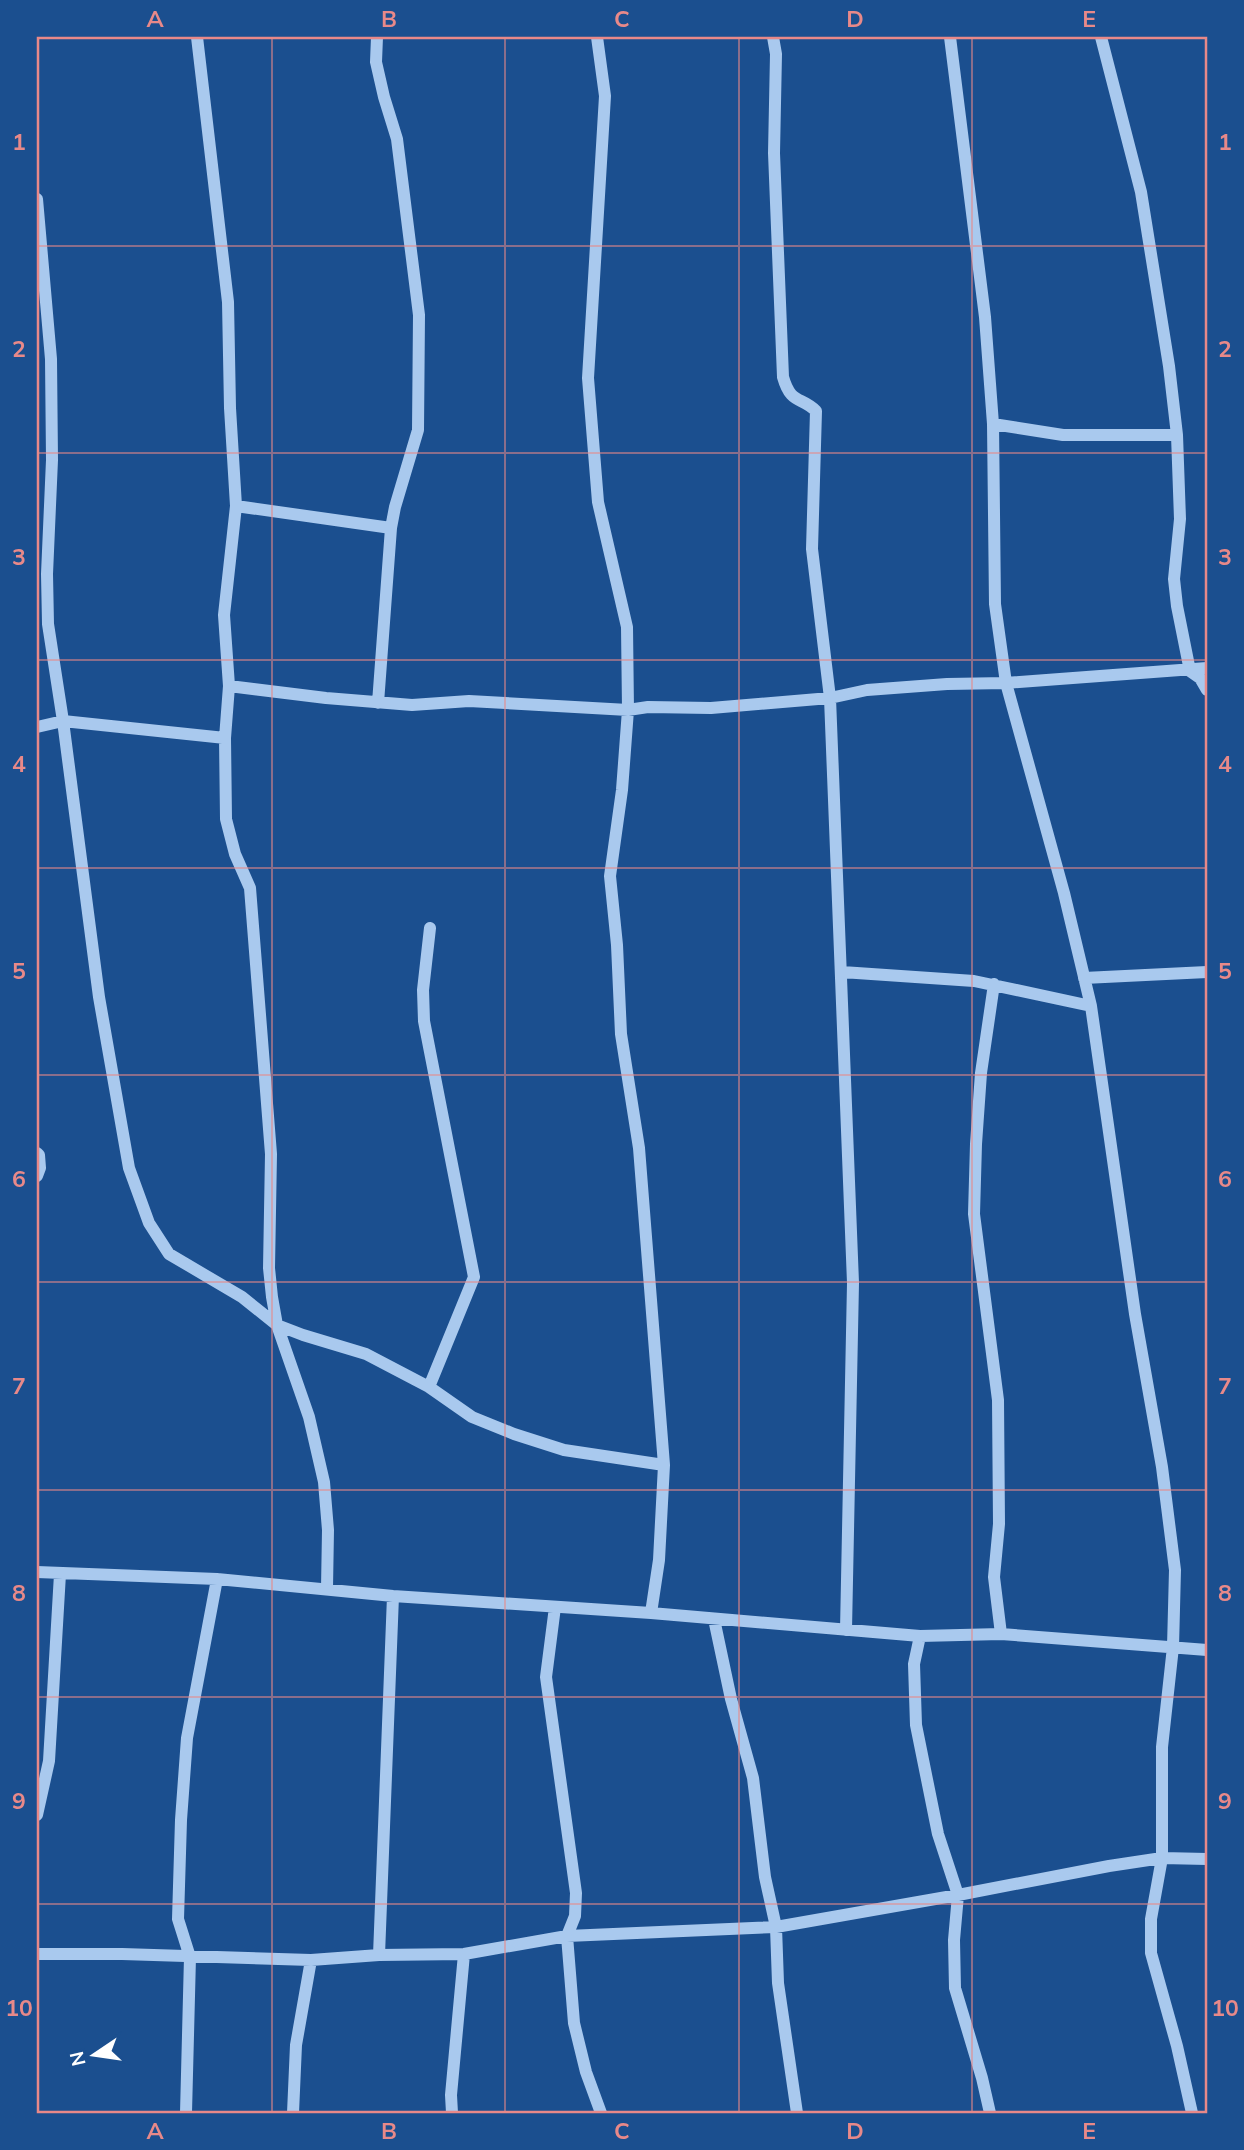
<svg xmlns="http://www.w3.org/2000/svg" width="1244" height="2150" font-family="Mulish,sans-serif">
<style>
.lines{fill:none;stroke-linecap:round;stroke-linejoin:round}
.minor{stroke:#a9c9ee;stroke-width:12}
.grid{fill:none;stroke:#e88989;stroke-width:2;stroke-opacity:0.55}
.neatline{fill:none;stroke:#e88989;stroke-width:2.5}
.grid-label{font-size:23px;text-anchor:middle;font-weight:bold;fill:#e88989}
</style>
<rect width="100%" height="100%" fill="#1b4f8f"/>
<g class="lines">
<path class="minor" d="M197,37l31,265 2,106 6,98 -12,109 5,71 -4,52 1,81 9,35 15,34 21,266 -2,114 3,29 5,28 32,92 15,65 4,48 -1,58
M377,37l-1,25 8,35 13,42 22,176 -1,115 -23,77 -4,21 -13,175
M597,37l8,59 -17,282 10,124 29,125 1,83 -6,80 -12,86 7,69 4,89 18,114 25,317 -5,95 -8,53
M773,37l3,17 -2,99 9,224c8,28 18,19 33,34l-4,138 18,149 23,585 -7,347
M950,37l35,280 8,107 2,180 11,79 58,210 27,113 44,308 27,153 13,103 -2,77 -11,100v111l-11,61v34l26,93 15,67
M1101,37l40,155 28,174 8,69 3,84 -6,60 3,27 13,65 10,7 7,12
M37,199l14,160 1,101 -5,114 1,50 15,97 36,276 30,171 20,55 20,31 73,43 35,28 26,10 63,19 63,33 43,30 42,17 50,16 100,15
M993,424l70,11h114
M236,506l155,22
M229,686l97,12 86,7 57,-4 159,9 20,-3 63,1 119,-10 37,-8 80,-6 59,-1 201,-15
M37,727l26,-6 162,17
M842,972l132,9 117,25
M1084,978l123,-6
M994,984l-13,89 -5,71 -2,70 24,186 1,124 -5,53 7,57
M37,1153l2,2 1,13 -3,8
M429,1387l45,-110 -50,-256 -1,-31 7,-62
M37,1572l180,7 176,17 258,17 269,23 81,-2 206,16
M555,1607l-9,70 30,216 -1,23 -8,20 7,87 12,49 15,41
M714,1619l17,80 22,79 12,99 11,50 2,56 19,130
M920,1636l-6,28 2,61 22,109 20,61 -4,45 1,48 27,90 8,35
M37,1815l12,-54 11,-187
M37,1954h85l189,6 68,-5 85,-1 103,-18 209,-9 182,-32 151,-29 53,-8 45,1
M379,1955l14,-359
M186,2113l4,-156 -12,-38 3,-99 6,-82 30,-159
M293,2113l3,-68 15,-85
M452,2113l-1,-18 13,-141"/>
</g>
<path class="grid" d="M272,37v2076M505,37v2076M739,37v2076M972,37v2076M37,246h1170M37,453h1170M37,660h1170M37,868h1170M37,1075h1170M37,1282h1170M37,1490h1170M37,1697h1170M37,1904h1170"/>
<rect width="1244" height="2150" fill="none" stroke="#1b4f8f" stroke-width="77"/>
<g transform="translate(94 2055) rotate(257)" stroke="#1b4f8f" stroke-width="5" paint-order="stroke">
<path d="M0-5L12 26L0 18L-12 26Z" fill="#ffffff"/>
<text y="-10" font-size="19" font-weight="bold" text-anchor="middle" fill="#ffffff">N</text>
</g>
<rect x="38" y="38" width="1168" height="2074" class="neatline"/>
<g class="grid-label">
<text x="155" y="27">A</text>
<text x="389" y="27">B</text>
<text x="622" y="27">C</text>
<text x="855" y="27">D</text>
<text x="1089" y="27">E</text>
<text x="19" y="150">1</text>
<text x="1225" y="150">1</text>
<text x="19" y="357">2</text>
<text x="1225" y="357">2</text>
<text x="19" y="565">3</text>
<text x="1225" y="565">3</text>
<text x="19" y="772">4</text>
<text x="1225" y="772">4</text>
<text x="19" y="979">5</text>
<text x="1225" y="979">5</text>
<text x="19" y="1187">6</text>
<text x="1225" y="1187">6</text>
<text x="19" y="1394">7</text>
<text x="1225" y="1394">7</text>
<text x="19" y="1601">8</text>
<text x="1225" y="1601">8</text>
<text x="19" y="1809">9</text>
<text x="1225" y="1809">9</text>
<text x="19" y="2016">10</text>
<text x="1225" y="2016">10</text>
<text x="155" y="2139">A</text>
<text x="389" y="2139">B</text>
<text x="622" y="2139">C</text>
<text x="855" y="2139">D</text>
<text x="1089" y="2139">E</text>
</g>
</svg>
